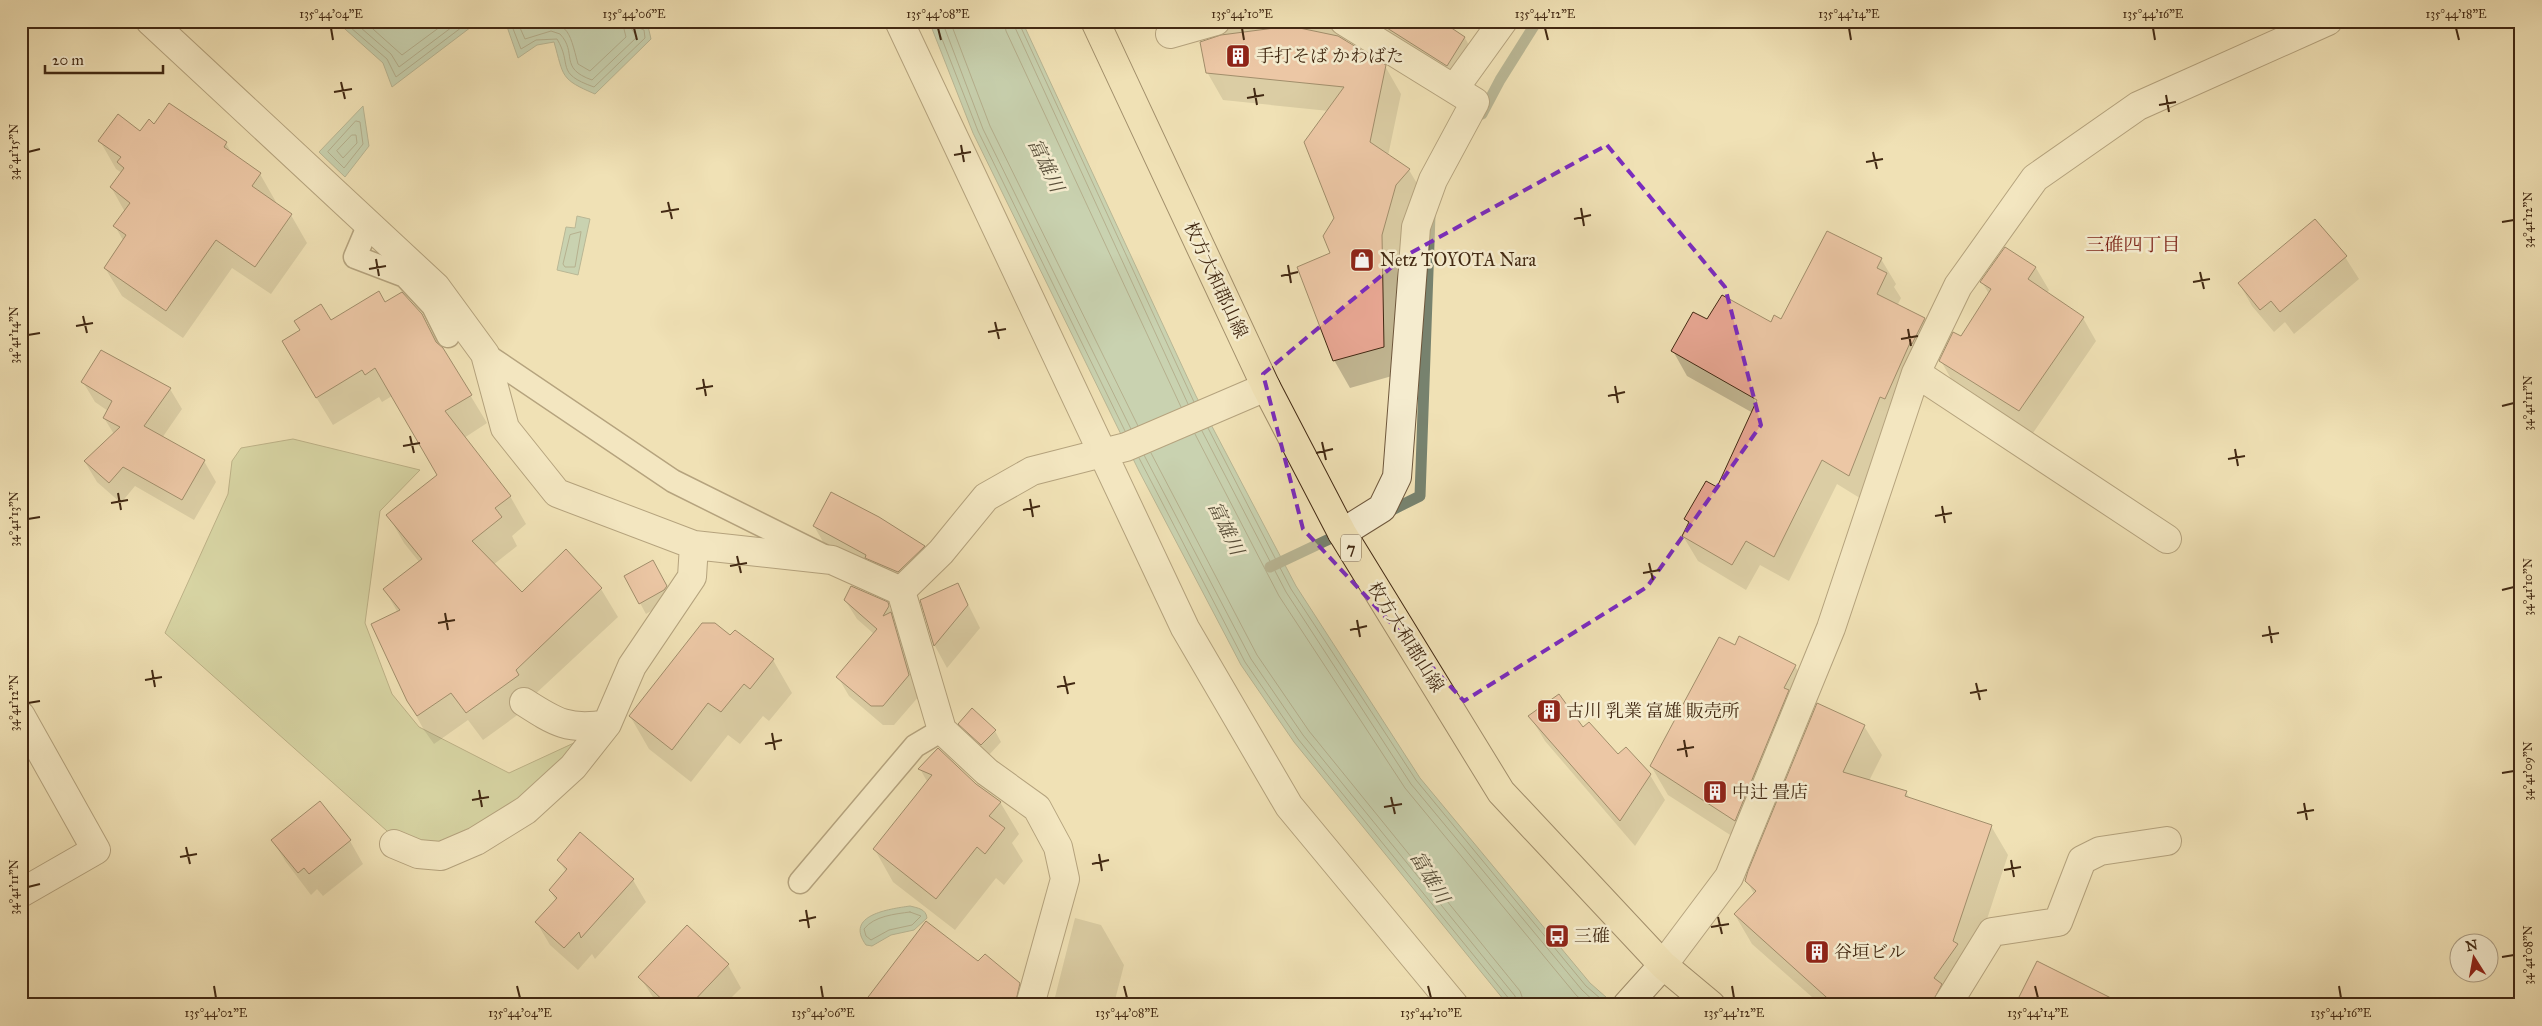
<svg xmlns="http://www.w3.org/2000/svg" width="2542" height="1026" font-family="'IM FELL Great Primer','Noto Serif JP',serif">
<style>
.green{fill:#b9c38e;stroke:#7e7650}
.water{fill:#9abeab;stroke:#77826e}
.shadow{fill:#0003}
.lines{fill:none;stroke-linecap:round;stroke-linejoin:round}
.shore{stroke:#6e745f;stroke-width:1}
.stream{stroke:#77826e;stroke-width:11}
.building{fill:#e7a692;stroke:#422913}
.lane-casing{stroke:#6e573c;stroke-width:25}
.street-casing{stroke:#6e573c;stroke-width:30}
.secondary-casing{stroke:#422913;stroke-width:30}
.primary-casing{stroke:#422913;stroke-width:30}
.lane{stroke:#f5eccf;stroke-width:22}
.street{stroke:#f5eccf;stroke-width:28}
.secondary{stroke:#f5eccf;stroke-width:28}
.primary{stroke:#f0e1b5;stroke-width:28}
.marked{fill:none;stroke:#7b2cbf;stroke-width:4;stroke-dasharray:10 6;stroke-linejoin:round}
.ticks{fill:none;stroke:#422913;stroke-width:2}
.labels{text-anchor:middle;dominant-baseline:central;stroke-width:5;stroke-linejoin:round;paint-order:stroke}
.shield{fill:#f5eccf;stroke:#78644b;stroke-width:1}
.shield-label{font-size:16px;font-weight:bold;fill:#422913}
.poi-label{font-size:18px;fill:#422913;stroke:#f5eccf;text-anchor:start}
.street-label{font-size:18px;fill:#422913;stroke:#f5eccf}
.water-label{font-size:19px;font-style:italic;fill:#584e39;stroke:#f5eccf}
.neighbourhood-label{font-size:19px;fill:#7a1f14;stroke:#f5eccf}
.neatline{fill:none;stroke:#422913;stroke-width:2}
.ticks-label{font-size:12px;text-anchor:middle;fill:#422913}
</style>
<rect width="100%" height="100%" fill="#f0e1b5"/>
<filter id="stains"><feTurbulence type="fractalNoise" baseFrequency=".004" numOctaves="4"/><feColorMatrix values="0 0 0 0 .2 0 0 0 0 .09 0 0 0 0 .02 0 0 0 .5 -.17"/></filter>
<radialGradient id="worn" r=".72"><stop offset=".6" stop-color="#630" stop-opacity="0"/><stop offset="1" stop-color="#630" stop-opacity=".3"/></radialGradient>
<path class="green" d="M293,439l127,31 -40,41 -15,112 27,71 27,33 90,46 80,-37 -89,85 -77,29 -27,-11 -231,-206 63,-139 4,-33 9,-13z"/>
<path class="water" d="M336,21h143l-87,66 -9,-24z
M505,21h129l14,5 3,13 -56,55c-35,-15 -31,-17 -41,-52l-17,3 -19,13z
M929,21h93l174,375 100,190 124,192 170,205 25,22h-107l-214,-263 -53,-77 -102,-194 -166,-338z
M363,106l6,40 -24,31 -26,-25z
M577,216l13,3 -12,56 -21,-5 9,-43 9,1z
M910,906c8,2 16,3 17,12l-13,12 -23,5 -19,11 -6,-1c-22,-30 23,-36 44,-39z"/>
<path class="shadow" d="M1202,21h236l27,17 15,27 -17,28 -110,-59 -8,7 40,25 16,28 -13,62 21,14 16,27 -14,16 -14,50 2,111 -49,14 -16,-28 -3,-106 4,-36 -6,-107 -106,-11 -16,-28 5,-33z
M154,126l72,17 6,11 28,20 16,28 -1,2 16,11 16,28 -36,51 -39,-26 -49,70 -61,-42 -17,-28 19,-26 -9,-16 10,-14 -14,-25 11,-14 -6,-4 -16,-28 41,-8z
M2345,257l14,22 -65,55 -9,-12 -11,10 -22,-26 -13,-23z
M1881,259l15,25 -2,3 7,11 -4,8 27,13 15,25 -76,156 -26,-16 -48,97 -29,-16 -14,25 -48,-29 -15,-25 6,-11 -3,-6 31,-30 36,-76 -66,-37 -14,-25 109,-30z
M2036,268l13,22 -2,3 36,25 13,23 -63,92 -79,-49 -13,-23 20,-23 28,-44 -7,-12z
M385,304l36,10 66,109 -23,15 46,58 16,28 -14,12 5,10 -24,19 29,28 79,-4 17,28 -87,81 3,5 -51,37 -15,-20 -34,24 -10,-14 -16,-29 -10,-88 -13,-23 35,-27 -16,-20 -16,-28 50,-39 -46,-80 -10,6 -3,-5 -46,28 -34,-56 31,-47z
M83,382l87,7 12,20 -20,29 42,23 12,21 -22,38 -59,-34 -14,17 -24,-21 -12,-20 29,-28 -10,-16 4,-7 -13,-9z
M814,526l110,21 12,20 -26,26 -84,-46z
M652,562l21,36 -27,16 -6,-11z
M958,584l22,44 -33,40 -12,-22 -14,-46z
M845,600l42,3 12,20 21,72 -26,30h-11l-34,-29 -11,-19 36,-43 -17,-15z
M730,637l43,23 19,33 -23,28 -6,-5 -23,28 -12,-9 -37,47 -42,-33 -19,-33z
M1736,647l59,19 17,29 -60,154 -84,-54 -17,-29z
M1530,716l53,13 35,26 32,20 15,25 -30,46 -90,-105z
M960,724l35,7 6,11 -13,14 -22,-21z
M1864,726l18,29 -13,26 37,11 4,7 81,27 17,29 -37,113 -18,37h-132l-69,-61 -17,-29 19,-21 -7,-13z
M920,769l56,15 24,18 19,32 -7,9 11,18 -19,24 -8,-7 -41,52 -62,-48 -18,-32 53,-67z
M319,803l31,38 13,23 -40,32 -6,-7 -6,6 -25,-33 -14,-22z
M559,860l74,20 13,22 -51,57 -3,-5 -14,16 -28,-25 -13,-22 19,-22 -6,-11 16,-18z
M1075,918l26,7 23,40 -9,35 3,5h-65z
M728,965l13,23 -17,17h-66l-18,-28z
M994,975l25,9 12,21h-167z"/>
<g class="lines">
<path class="shore" d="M343,21l44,38 9,18 74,-56
M353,21l38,33 8,13 61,-46
M364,21l38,34 46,-34
M510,21l11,28 15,-9 21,-1c16,26 -3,34 37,48l51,-49 -1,-8 -7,-3 -1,-6
M517,21l8,18 26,-8 9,3c18,19 -2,34 32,46l45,-43 -6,-9 -1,-7
M525,21l4,7c39,-11 40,2 49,36l12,7 36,-34 -4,-16
M935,21l43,110 147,300
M942,21l41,108 148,300
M950,21l40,105 148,300
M1004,21l2,10 175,376
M1012,21l176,383
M1018,21l176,381
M356,121l4,1 3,22 -19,24 -16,-16z
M352,135h4l1,8 -14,15 -6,-7z
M581,232l-6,35h-10l-2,-3 7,-29z
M1208,428l83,161 125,191 170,206 22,19
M1202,431l84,161 125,192 171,206 16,15
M1195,434l84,162 126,192 171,207 11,10
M1151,453l106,202 52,76 211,260 5,14
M1144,455l107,204 52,76 212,261 2,9
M1139,458l106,204 53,77 212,261 1,5
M910,912l11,4 -9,9 -23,5 -18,10 -5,-4 -2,-7c10,-13 31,-15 46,-17z"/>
<path class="stream" d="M1482,114l18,-34 37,-59
M1386,513l34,-17 10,-281
M1270,567l72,-34"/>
</g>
<path class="building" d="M1376,21h65l24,16 -18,29z
M1290,26l48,10 48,29 -16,77 40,27 -14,16 -14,50 2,112 -51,14 -36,-94 33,-14 -7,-17 11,-18 -30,-76 40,-55 -138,-14 -6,-31 21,-7z
M169,103l58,39 -3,5 37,26 -9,13 40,28 -37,53 -39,-27 -50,71 -62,-43 22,-33 -13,-9 17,-23 -20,-16 14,-19 -7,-6 4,-5 -23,-16 20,-27 22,17 9,-12 5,5z
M2315,219l32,37 -67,56 -9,-11 -11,9 -22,-27z
M1827,231l55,27 -5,10 10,5 -10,21 48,24 -13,26 -2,-1 -25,56 -5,-2 -31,79 -27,-16 -48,97 -28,-16 -14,24 -50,-29 7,-14 -5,-3 22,-38 11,6 40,-87 -86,-49 22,-39 14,7 15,-24 49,27 3,-7 7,4z
M2005,247l31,20 -8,12 56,38 -65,94 -80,-50 14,-29 8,4 30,-47 -11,-7z
M379,291l6,11 17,-10 20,22 14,28 7,6 29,47 -27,16 66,85 -16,12 7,9 -30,24 50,51 44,-43 36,39 -86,82 3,5 -53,38 -15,-20 -34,23 -10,-15 -36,-77 29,-14 -17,-21 39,-30 -36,-44 51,-40 -62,-107 -10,7 -3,-5 -46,28 -34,-57 18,-11 -6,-9 27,-17 10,16z
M101,350l70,38 -27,38 61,34 -23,40 -59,-33 -14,16 -25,-22 36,-34 -17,-9 9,-17 -31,-19z
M831,492l48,25 46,29 -27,26 -33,-14 1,-3 -53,-29z
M653,560l14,26 -3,4 -25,14 -15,-28z
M958,583l10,22 -34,41 -14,-46z
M851,586l37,16 1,4 -6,10 8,-4 18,63 -26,31h-12l-35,-29 41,-48 -33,-29z
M702,623h13l15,12 5,-5 39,29 -24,30 -6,-5 -23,28 -13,-9 -36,47 -43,-34z
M1739,636l57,29 -12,23 5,2 -54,131 -85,-55 69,-129 16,8z
M1559,694l24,33 6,-5 29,32 8,-7 25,27 -31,47 -92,-105z
M1817,703l48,22 -22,47 64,19 -2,5 87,29 -39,116 5,3 -24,34 8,6 -11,21h-96l-101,-91 22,-23 -11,-10 3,-10z
M972,708l24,22 -15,15 -23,-21z
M938,748l38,36 25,18 -12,14 16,12 -20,26 -8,-7 -41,52 -63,-50 59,-74 -14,-6z
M320,801l31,39 -42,34 -5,-6 -6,5 -27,-33z
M580,832l54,47 -53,59 -2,-6 -15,16 -29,-26 22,-24 -8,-8 18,-21 -10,-9z
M926,921l52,40 7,-7 35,29 -5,22h-153z
M687,925l42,39 -39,41h-22l-30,-28z
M2037,961l88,44h-110z"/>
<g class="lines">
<defs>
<path id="lane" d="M369,224l-14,33 50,19 28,30 15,30
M485,354l188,127 149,74
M800,882l115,-136 27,-16"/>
<path id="street" d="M150,21l286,266 49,67 20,74 52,65 137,52 138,15 69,31 41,139 45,42 50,36 21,39 7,32 -35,126
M899,21l286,607 104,178 165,199
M1344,21l110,68
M1170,34l46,-13
M1916,373l251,166
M1342,533l40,-25 15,-31 19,-250 17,-47 42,-78 -21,-13 49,-68
M901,591l40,-39 45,-55 46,-26 94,-24 140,-60
M524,702c31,20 45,29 83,22
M21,716l75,134 -75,43
M394,844l24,10 23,2 35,-15 50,-31 47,-43 34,-43 25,-58 60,-89 2,-32
M1663,965l66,-88 102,-249 85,-255 42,-87 77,-108 103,-72 190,-85
M1947,1005l45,-73 66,-10 24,-62 18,-9 67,-10"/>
<path id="secondary" d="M1627,1005l36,-40"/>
<path id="primary" d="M1095,21l171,366 76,146 159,259 162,173 48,40"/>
</defs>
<use href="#lane" class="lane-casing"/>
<use href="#street" class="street-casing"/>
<use href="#secondary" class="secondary-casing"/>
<use href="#primary" class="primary-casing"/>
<use href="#lane" class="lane"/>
<use href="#street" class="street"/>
<use href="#secondary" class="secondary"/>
<use href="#primary" class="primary"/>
</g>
<path d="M0 0H2542V1026H0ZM1607,145l118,142 36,138 -114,162 -183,114 -161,-172 -40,-155 142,-118z" fill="#f0e1b5" fill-opacity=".55" fill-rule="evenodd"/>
<path class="marked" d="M1607,145l118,142 36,138 -114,162 -183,114 -161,-172 -40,-155 142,-118z"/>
<path class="ticks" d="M331,28l2,12M634,28l3,12M938,28l3,12M1242,28l2,12M1545,28l3,12M1849,28l2,12M2153,28l2,12M2456,28l3,12M341,82l4,17M1254,88l3,17M334,92l18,-3M2166,95l3,17M1247,98l17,-3M2159,105l17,-3M961,145l3,17M28,152l12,-3M1873,152l4,17M954,155l17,-3M1866,162l17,-3M668,202l4,17M1581,208l3,18M661,212l18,-3M1574,219l17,-4M2502,222l12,-2M376,259l3,17M1288,265l3,18M369,269l17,-3M2200,272l4,17M1281,276l17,-4M2193,282l17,-3M83,316l4,17M995,322l4,17M76,326l17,-3M1908,329l3,17M988,332l18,-3M28,335l12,-2M1901,339l17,-3M703,379l3,17M1615,386l3,17M696,389l17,-3M1608,396l17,-4M2502,406l12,-3M410,436l4,17M1322,442l4,18M403,446l17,-3M2235,449l3,17M1316,453l17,-4M2228,459l17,-3M118,493l3,17M1030,499l3,18M111,503l17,-3M1942,506l3,17M1023,510l17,-4M1935,516l17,-3M28,519l12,-2M737,556l4,17M1649,563l4,17M730,566l17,-3M1643,573l17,-3M2502,590l12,-3M445,613l3,17M1357,620l3,17M438,623l17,-3M2269,626l3,17M1350,630l17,-4M2262,636l17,-3M152,670l3,17M1064,676l4,18M145,680l17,-3M1976,683l4,17M1057,687l18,-4M1970,693l17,-3M28,703l12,-2M772,733l3,17M1684,740l3,17M765,744l17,-4M1677,750l17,-3M2502,773l12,-2M479,790l3,17M1391,797l4,17M472,800l17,-3M2304,803l3,17M1384,807l18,-3M2297,813l17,-3M186,847l4,17M1099,854l3,17M180,857l17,-3M2011,860l3,17M1092,864l17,-4M2004,870l17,-3M28,887l12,-3M806,910l3,18M1718,917l4,17M799,921l17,-4M1711,927l18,-3M2502,957l12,-2M214,986l2,12M517,986l3,12M821,986l2,12M1124,986l3,12M1428,986l3,12M1732,986l2,12M2035,986l3,12M2339,986l2,12"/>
<defs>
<symbol id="building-square" viewBox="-11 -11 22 22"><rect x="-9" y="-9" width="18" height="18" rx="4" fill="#8f2418" stroke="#f5eccf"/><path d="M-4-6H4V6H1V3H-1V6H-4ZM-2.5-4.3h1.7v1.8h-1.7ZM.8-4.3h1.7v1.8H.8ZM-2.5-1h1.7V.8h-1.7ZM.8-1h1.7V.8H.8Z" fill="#fff"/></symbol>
<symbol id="shop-square" viewBox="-11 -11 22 22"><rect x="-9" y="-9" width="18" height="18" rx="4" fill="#8f2418" stroke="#f5eccf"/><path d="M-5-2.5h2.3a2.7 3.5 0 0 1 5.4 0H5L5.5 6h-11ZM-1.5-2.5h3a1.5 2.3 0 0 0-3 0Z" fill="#fff"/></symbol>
<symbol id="bus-square" viewBox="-11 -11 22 22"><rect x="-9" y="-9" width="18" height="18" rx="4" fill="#8f2418" stroke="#f5eccf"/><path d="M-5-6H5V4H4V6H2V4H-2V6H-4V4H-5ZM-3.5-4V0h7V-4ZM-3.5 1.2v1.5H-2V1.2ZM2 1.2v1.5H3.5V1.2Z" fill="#fff"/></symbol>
</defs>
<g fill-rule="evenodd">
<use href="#building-square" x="1224" y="42" width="28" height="28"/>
<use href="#shop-square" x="1348" y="246" width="28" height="28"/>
<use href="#building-square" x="1535" y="697" width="28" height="28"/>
<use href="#building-square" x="1701" y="778" width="28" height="28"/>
<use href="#bus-square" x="1543" y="922" width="28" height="28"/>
<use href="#building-square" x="1803" y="938" width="28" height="28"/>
</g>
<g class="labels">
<rect class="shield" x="1341" y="534.5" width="20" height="27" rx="4"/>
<g class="shield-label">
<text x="1351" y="548">7</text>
</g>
<g class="poi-label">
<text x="1256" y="56">手打そば かわばた</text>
<text x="1380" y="260">Netz TOYOTA Nara</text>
<text x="1566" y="711">古川 乳業 富雄 販売所</text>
<text x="1732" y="792">中辻 畳店</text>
<text x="1574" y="936">三碓</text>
<text x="1834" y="952">谷垣ビル</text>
</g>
<g class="street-label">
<text transform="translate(1216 280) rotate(65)">枚方大和郡山線</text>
<text transform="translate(1406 637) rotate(58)">枚方大和郡山線</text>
</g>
<g class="water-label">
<text transform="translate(1046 165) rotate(64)">富雄川</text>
<text transform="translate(1226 528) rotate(64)">富雄川</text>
<text transform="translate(1430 877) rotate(59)">富雄川</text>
</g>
<g class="neighbourhood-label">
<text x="2133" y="244">三碓四丁目</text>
</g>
</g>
<rect width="2542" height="1026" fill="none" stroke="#f0e1b5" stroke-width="55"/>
<g transform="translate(2474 958) rotate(349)"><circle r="24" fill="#f5eccf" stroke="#ad9e84"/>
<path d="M0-4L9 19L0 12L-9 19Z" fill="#8f2418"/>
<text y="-8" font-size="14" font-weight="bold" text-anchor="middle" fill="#422913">N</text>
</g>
<path d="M45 65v8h118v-8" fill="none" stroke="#422913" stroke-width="2.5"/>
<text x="52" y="65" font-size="15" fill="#422913" stroke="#f5eccf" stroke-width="4" paint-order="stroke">20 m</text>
<rect x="28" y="28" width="2486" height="970" class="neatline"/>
<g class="ticks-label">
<text x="331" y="18">135°44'04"E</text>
<text x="634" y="18">135°44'06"E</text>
<text x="938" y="18">135°44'08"E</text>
<text x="1242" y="18">135°44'10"E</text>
<text x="1545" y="18">135°44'12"E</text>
<text x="1849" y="18">135°44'14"E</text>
<text x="2153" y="18">135°44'16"E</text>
<text x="2456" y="18">135°44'18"E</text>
<text transform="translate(14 152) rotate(-90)" y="4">34°41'15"N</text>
<text transform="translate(2528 220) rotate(-90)" y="4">34°41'12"N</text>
<text transform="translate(14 335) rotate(-90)" y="4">34°41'14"N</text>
<text transform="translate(2528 403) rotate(-90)" y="4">34°41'11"N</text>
<text transform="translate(14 519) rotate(-90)" y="4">34°41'13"N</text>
<text transform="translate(2528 587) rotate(-90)" y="4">34°41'10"N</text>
<text transform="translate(14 703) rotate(-90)" y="4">34°41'12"N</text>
<text transform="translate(2528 771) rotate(-90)" y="4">34°41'09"N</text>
<text transform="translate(14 887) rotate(-90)" y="4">34°41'11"N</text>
<text transform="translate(2528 955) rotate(-90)" y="4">34°41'08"N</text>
<text x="216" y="1017">135°44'02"E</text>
<text x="520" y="1017">135°44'04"E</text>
<text x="823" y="1017">135°44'06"E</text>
<text x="1127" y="1017">135°44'08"E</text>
<text x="1431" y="1017">135°44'10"E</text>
<text x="1734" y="1017">135°44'12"E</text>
<text x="2038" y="1017">135°44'14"E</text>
<text x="2341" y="1017">135°44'16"E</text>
</g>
<rect width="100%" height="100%" filter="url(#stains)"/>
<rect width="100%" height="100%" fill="url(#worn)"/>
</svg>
